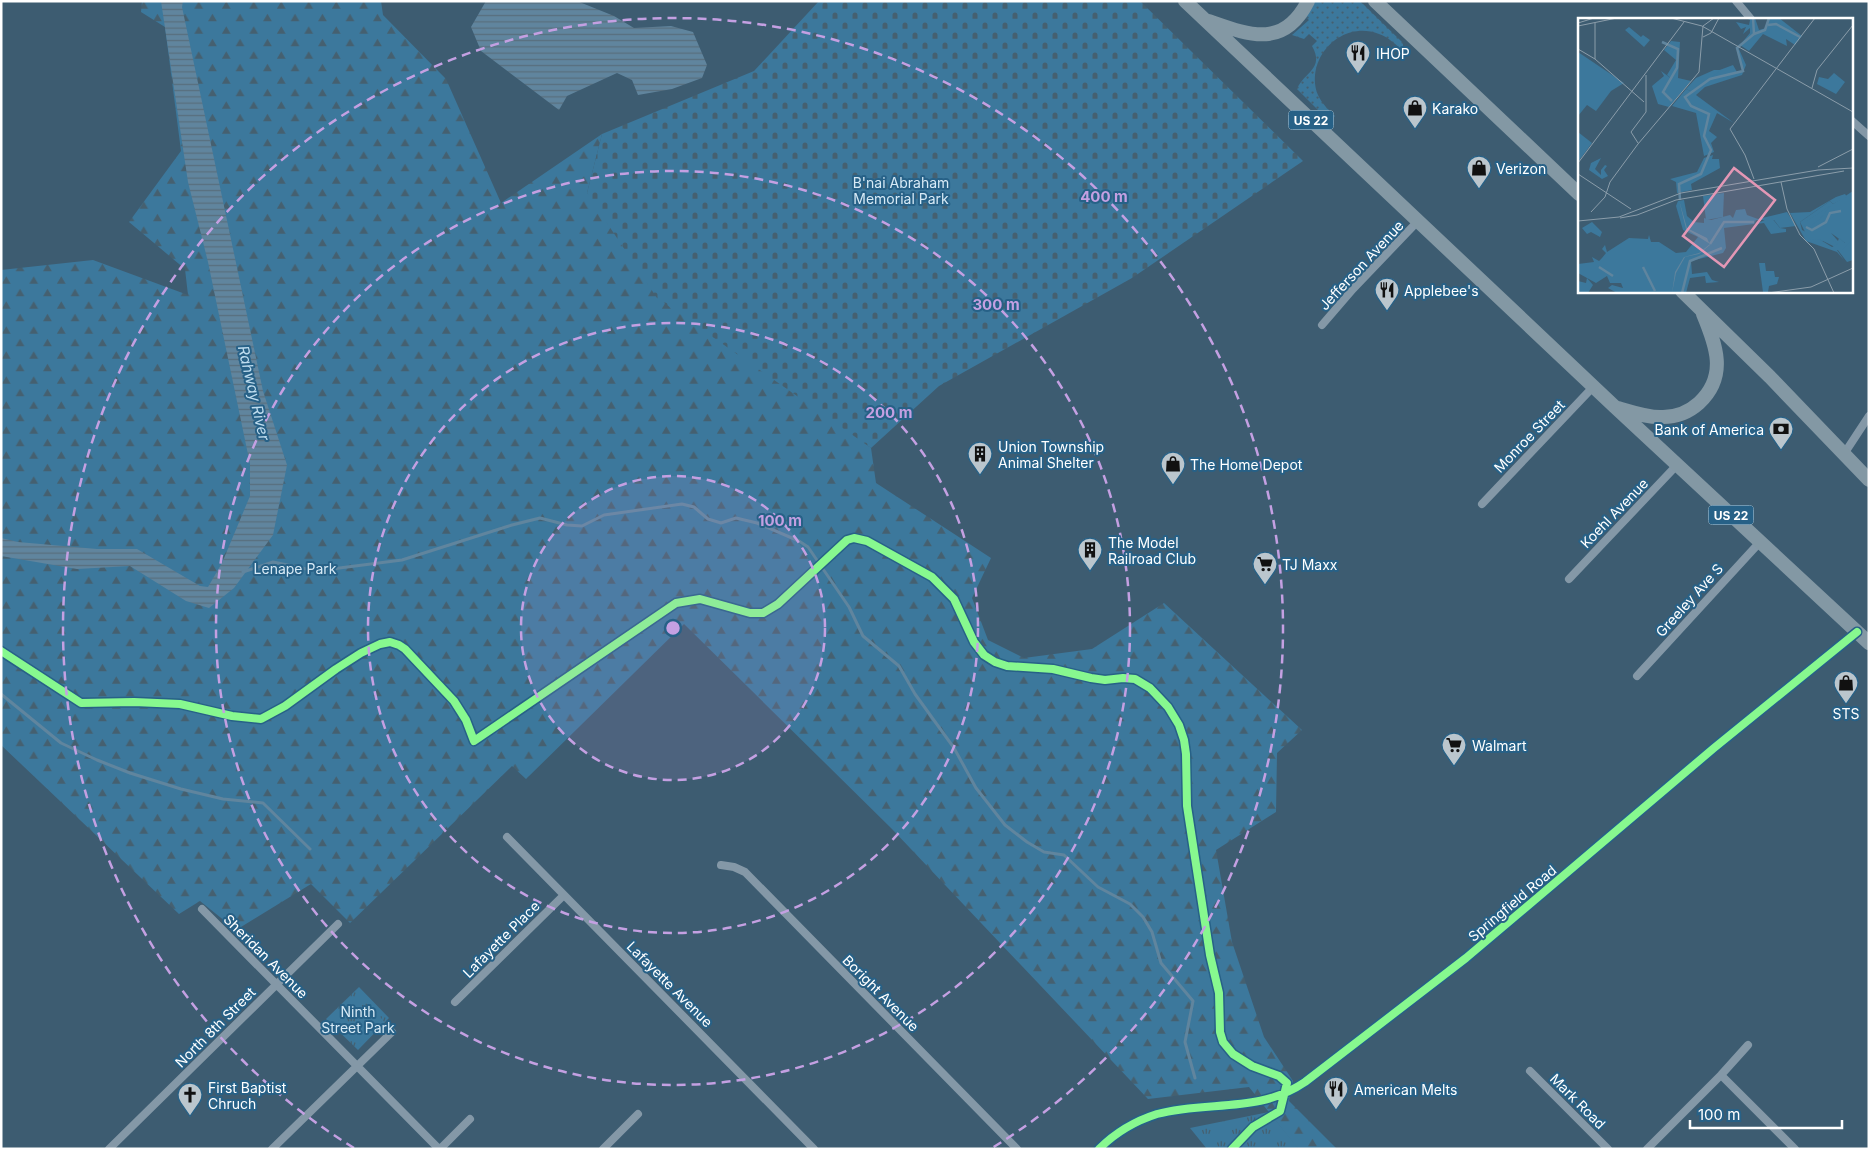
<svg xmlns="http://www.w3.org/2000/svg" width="1870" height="1150" font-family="Inter,sans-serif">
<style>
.grass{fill:url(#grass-dots)}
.forest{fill:url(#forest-firs)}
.cemetery{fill:url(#cemetery-stones)}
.park{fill:url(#park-tufts)}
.pitch{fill:#3c789c}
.water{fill:url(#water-rules)}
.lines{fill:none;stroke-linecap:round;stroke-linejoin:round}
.stream{stroke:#60859e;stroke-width:3}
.minor{stroke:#8498a7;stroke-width:8}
.trunk{stroke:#8398a4;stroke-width:14}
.cycleway-casing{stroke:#276187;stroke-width:11}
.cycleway{stroke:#87f88f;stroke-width:8}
.ring{fill:none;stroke:#c4a0e2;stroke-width:2.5;stroke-dasharray:9 6}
.labels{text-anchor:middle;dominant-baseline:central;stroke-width:4;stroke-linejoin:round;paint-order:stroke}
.shield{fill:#276187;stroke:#bed0db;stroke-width:1}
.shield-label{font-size:12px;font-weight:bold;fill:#fff}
.poi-label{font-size:14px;fill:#fff;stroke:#276187;text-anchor:start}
.park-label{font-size:14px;fill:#d7eaf6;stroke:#276187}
.street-label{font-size:14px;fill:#fff;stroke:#276187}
.water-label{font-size:15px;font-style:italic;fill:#bfddef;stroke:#276187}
.inset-river{fill:none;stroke:#60859e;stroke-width:2.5}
.inset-road{fill:none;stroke:#8b9daa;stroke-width:1}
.view{fill:#e497b5;fill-opacity:0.15;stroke:#e497b5;stroke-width:2.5}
.inset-edge{fill:none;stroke:#fff;stroke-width:2.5}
.centre{fill:#c4a0e2;stroke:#276187;stroke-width:2.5}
.ring-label{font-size:15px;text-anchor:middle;font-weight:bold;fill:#c4a0e2;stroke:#276187;stroke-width:4;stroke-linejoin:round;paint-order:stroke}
</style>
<defs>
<pattern id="grass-dots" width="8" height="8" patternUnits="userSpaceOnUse" patternTransform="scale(1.25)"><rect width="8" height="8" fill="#3c789c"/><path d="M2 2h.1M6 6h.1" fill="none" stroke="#456070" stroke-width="1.8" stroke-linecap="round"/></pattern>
<pattern id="forest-firs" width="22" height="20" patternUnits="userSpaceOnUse" patternTransform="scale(1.25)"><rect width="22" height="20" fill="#3c789c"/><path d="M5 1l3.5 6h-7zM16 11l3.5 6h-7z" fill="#456070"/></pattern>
<pattern id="cemetery-stones" width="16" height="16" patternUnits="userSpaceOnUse" patternTransform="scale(1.25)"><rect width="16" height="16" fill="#3c789c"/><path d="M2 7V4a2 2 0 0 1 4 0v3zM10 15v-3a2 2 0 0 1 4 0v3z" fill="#456070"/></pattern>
<pattern id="park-tufts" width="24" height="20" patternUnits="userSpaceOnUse" patternTransform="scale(1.25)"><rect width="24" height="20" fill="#3c789c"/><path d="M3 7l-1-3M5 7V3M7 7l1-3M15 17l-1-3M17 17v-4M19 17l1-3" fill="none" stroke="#456070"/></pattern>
<pattern id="water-rules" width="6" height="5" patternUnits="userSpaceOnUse" patternTransform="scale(1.25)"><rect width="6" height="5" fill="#60859e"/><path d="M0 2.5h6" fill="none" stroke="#586e7d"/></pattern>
</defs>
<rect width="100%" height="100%" fill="#3d5c71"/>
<path class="grass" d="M1315,1h45l43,42v5l-2,1c-7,-6 -13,-12 -22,-15 -37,-15 -75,24 -61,61 4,9 11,15 17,21l-2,2h-7l-29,-29c7,-17 28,-20 15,-43l5,-5 -8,-7 -5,5 -12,-4 17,-15 -4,-3z"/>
<path class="forest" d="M142,1h239l2,14 63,64 55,124 101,-69 -15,59 284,255 5,35 115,75 -19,40 16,42 36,18 68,-9 72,-46 138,127 -25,23 -1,59 -60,38 16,92 32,95 29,44 -4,20 48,48h-38l-4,-4 -46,-58 -101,12 -256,-270 -208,-205 -158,155 -14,-13 -162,157 -39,-39 -75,46 -36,-29 -21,13 -178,-169v-475l92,-10 95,35 -3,-26 -56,-47 52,-71 -16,-124 -24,-15z"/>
<path class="cemetery" d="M819,1h321l163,160 -171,117 -193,108 -68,62 -214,-150 -70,-105 15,-59 152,-63z"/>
<path class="park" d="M359,987l30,31 -31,32 -32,-31z
M1269,1112l30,37h-92l-17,-21z"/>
<path class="pitch" d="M373,1010l10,10 -23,24 -10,-11z"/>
<path class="water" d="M161,1h22l-1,6 81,384 24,74 -14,70 -39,53 -25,20 -23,-7 -56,-35 -53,3 -76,-13v-18l17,4 79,7h40l63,37 8,1 14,-24 28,-67v-32l-42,-202 -20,-80z
M486,1h91l37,15 20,12 37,-2 22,6 14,33 -5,13 -30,11 -34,6 -6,-15 -15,-7 -50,23 -8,14 -78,-59 -10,-24z"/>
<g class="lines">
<path class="stream" d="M243,572l30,-10 43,9 86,-11 110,-35 28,-7 27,7 15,1 22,-11 78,-11 12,3 14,12 13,4 15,-5 21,5 42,18 9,6 41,60 14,29 36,30 16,28 39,54 22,40 29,37 22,17 17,10 20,3 34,32 32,17 13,13 9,15 9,31 32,38 -8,41 10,36
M1,694l60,49 36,17 33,13 51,16 42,10 40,4 47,46"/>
<path class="minor" d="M1736,1l15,18
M1851,120l18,16
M1322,325l31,-36 65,-68
M1844,454l25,-38
M1482,504l112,-118
M1569,579l108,-114
M1637,676l123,-134
M507,837l307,312
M721,865l13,2 11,5 272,277
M202,909l237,240
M455,1002l109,-107
M1530,1071l78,78
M1721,1075l74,74
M109,1149l229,-225
M272,1149l120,-117
M440,1149l30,-30
M603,1149l35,-35
M1099,1149c16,-16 36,-28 58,-35 52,-14 101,0 148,-32l161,-124 248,-210 143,-116
M1647,1149l74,-74 27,-30"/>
<path class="trunk" d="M1185,1l430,406 254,236
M1375,1l204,193
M1209,21c40,14 75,28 99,-20
M1682,291l88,86 99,103
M1618,408c14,4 30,10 45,9 13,0 26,-5 36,-14 29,-27 17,-58 4,-89"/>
<defs>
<path id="cycleway" d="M1,651l80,52 53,-1 46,2 52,12 29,3 24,-13 51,-37 25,-16 19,-9 10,-2 9,3 6,4 49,52 12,19 8,21 202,-138 24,-4 50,14h13l15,-9 69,-64 7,-2 13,3 65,36 22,22 20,43 10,13 11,7 12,4 46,3 38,9 14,2 18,-2 12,1 15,9 18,19 11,18 5,15 2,14 1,52 23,149 9,38 1,39 3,10 10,12 19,12 27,10 8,7 -7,28 -27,16 -21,22
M1099,1149c16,-16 36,-28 58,-35 52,-14 101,0 148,-32l161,-124 248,-210 143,-116"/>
</defs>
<use href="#cycleway" class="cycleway-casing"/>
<use href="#cycleway" class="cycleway"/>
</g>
<circle cx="673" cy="628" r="152" fill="#c4a0e2" fill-opacity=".12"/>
<g class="ring">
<circle cx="673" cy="628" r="152"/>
<circle cx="673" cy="628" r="305"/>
<circle cx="673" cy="628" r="457"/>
<path d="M354 1148A610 610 0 1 1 992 1148"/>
</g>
<defs>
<symbol id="restaurant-pin" viewBox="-11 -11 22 30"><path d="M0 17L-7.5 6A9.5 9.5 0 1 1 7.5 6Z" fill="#bbc6cd" stroke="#276187"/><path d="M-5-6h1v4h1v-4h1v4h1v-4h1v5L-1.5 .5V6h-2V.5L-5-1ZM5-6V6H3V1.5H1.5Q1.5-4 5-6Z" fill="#111"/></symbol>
<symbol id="shop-pin" viewBox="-11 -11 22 30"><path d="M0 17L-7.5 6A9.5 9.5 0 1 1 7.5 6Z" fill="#bbc6cd" stroke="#276187"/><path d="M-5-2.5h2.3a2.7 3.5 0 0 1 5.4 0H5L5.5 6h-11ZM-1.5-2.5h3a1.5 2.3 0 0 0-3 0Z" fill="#111"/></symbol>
<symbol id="bank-pin" viewBox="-11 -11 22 30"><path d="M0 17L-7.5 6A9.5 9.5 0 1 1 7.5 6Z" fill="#bbc6cd" stroke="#276187"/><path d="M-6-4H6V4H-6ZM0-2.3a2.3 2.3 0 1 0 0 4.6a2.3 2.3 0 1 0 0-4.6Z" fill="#111"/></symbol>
<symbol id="building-pin" viewBox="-11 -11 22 30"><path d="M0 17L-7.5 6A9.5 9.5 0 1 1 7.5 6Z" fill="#bbc6cd" stroke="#276187"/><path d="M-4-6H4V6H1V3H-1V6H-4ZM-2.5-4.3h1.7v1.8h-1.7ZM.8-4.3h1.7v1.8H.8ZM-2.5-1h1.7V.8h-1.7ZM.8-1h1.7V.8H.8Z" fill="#111"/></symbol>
<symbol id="supermarket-pin" viewBox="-11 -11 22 30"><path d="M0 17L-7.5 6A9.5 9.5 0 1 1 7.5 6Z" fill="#bbc6cd" stroke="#276187"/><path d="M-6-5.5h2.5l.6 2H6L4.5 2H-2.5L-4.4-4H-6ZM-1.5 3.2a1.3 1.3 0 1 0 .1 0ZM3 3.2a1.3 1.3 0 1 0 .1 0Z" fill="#111"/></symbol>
<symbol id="church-pin" viewBox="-11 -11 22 30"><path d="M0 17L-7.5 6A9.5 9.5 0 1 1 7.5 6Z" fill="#bbc6cd" stroke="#276187"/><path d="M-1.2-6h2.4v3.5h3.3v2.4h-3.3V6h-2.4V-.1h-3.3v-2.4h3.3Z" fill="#111"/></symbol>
</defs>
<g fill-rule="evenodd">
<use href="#restaurant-pin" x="1344" y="39" width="28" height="38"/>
<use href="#shop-pin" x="1401" y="94" width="28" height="38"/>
<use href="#shop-pin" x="1465" y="154" width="28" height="38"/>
<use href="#restaurant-pin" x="1373" y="276" width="28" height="38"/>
<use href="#bank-pin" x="1767" y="415" width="28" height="38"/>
<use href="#building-pin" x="966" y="440" width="28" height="38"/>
<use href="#shop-pin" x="1159" y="450" width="28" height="38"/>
<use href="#building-pin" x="1076" y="536" width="28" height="38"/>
<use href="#supermarket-pin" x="1251" y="550" width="28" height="38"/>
<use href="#shop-pin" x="1832" y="669" width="28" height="38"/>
<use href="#supermarket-pin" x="1440" y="731" width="28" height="38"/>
<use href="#restaurant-pin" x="1322" y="1075" width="28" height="38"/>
<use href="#church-pin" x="176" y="1081" width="28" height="38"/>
</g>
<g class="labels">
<g class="shield">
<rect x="1288.5" y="110.5" width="45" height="19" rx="4"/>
<rect x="1708.5" y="505.5" width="45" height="19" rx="4"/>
</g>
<g class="shield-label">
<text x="1311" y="120">US 22</text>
<text x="1731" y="515">US 22</text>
</g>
<g class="poi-label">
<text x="1376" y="53">IHOP</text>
<text x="1432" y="108">Karako</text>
<text x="1496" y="168">Verizon</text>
<text x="1404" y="290">Applebee's</text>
<text x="1764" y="429" text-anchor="end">Bank of America</text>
<text x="998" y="446">Union Township<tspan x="998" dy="16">Animal Shelter</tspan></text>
<text x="1190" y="464">The Home Depot</text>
<text x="1108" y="542">The Model<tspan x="1108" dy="16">Railroad Club</tspan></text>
<text x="1282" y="564">TJ Maxx</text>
<text x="1846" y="713" text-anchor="middle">STS</text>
<text x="1472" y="745">Walmart</text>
<text x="208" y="1087">First Baptist<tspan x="208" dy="16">Chruch</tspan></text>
<text x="1354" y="1089">American Melts</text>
</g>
<g class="park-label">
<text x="901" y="182">B'nai Abraham<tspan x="901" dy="16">Memorial Park</tspan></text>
<text x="295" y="568">Lenape Park</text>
<text x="358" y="1011">Ninth<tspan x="358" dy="16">Street Park</tspan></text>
</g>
<g class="street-label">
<text transform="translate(1361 265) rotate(-47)">Jefferson Avenue</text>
<text transform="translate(1529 436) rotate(-46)">Monroe Street</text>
<text transform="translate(1614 513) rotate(-46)">Koehl Avenue</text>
<text transform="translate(1689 600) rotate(-48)">Greeley Ave S</text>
<text transform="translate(1512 903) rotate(-40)">Springfield Road</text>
<text transform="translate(501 939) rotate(-45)">Lafayette Place</text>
<text transform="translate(266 956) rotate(45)">Sheridan Avenue</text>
<text transform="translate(670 984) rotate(45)">Lafayette Avenue</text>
<text transform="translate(881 993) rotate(45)">Boright Avenue</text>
<text transform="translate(215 1027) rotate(-45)">North 8th Street</text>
<text transform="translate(1578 1101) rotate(45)">Mark Road</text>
</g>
<g class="water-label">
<text transform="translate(254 393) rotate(77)">Rahway River</text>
</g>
</g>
<g transform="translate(1578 18)">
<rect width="275" height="275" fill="#3d5c71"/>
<path d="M0,34l46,31 -13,8 -15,20 -9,-6 -9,11zM0,114l14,11 -14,19zM275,173v69l-6,2 -10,-13h5l3,-6 -14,-10 8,11 -2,4 -14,-7 -14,-1 -9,-18 30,-21 3,3z" fill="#3c789c"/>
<path d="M168,0h9l4,12 7,-2 2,-10h11l23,18 -7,9 -9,-6 1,7 -24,-12 -14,17 -9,-6 10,-12v-5l-7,6 3,-7 -5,2 -5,-7 13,3 1,-5zM51,9l12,10 2,-2 7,5 -6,7 -19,-17zM160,29l8,18 -4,10 -37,12 -9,8 38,28 -17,-10 -8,18 8,6 -6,6 3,9 -10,4 -8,-43 -24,-7 14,-17 7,3 24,-21 16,-6 4,7h6zM83,53l11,8 2,22 -5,6 -11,-3 -6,-18 12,-10zM135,137l-1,4h7l1,9 -29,16 1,6 -15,3 -1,-11 -6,-3 27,-7 7,-14zM23,140l-6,11 6,6v-5l4,-5 2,1 -3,4 4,6 -6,3 -13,-9 2,-7zM267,176l2,3 -14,7 -3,-3 -30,21 2,8 8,4 -1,6 10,-1 13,8 6,-3 -7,-5v-6l7,8 1,-3 6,5 8,-4 -11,11h-5l7,10 -7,-8 -31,-11 -16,-28 20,-1 26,-15zM106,182l3,16 7,6 10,1v-5l7,2 19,-5 3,3 3,-8 9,-1 2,6 11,4 29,-7 9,14 -16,2 -6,-8h-18l-2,4 -30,4 2,20 -3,5 -32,8 1,13 15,-2 5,8 7,2 -13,1 -1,-7 -15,2 -4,15h-69l-9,-5 4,-3 11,3 -2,-5h-11l-3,-7 -11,7 -18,-10v-9l16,-2 -2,-5 7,4 3,-3 4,-5 -4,-4 3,-4 2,7 22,-14 19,1 1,-4 2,7h8l17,11 10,-1 12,-15 -15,-7 -7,-24 2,-5zM253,187l-11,14 -12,9 -4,-1 3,-6zM14,204l10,10 -2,5 -9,-5 -4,2 -5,-6z" fill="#3c789c"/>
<path d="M146,175l-1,24 -17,3 -3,-24z" fill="#3c789c"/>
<path d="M93,23l9,1 -2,36 13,3 -17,20 -9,-10 7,-12 -5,-4 9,-15 -12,-10zM136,52h7l-28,22 -7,-3 10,-11zM256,55l11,9 -9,12 -19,-10 2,-7 9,2zM193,199l9,11 6,1v3l-15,2 -7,-11 -8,1zM181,245h6l1,8h8l1,6h4l-2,7 -8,2 -1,6h-5z" fill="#3c789c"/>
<path d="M9,260l6,7 -5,8h-10v-12l8,2z" fill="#3c789c"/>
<path d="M101,182l8,28 20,10 3,7 -11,9 -14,3 -9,16 -4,20 3,-21 9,-15 15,-4 11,-9 -24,-15z" fill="#60859e"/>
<path class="inset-river" d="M190,7l8,-1 24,13M176,16l11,-4 4,-12M84,24l16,7 -1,19 -14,24 9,9M102,182l-1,-16 22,-10 10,-24 -7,-14 5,-22 -18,-8 -6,-9 25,-18 33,-8 -6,-23 17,-14 -1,-16M228,209l6,3 14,-8 4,-9 11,-2M132,226l14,-22h30M21,249l14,9M65,249l12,24M104,275l8,-32 32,-13"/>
<path class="inset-road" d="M93,0l31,8 151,86M0,5l16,-5M17,5v36M0,8l39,-8M125,19l8,-4 8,-15M0,31l17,10 49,43M234,70l5,-18 36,-45M60,125l-7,-11 15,-20v-37M0,145l106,-141M240,149l35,-18M0,156l53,35M176,161l-9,-24 -15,-26 85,-111M203,164l6,27 13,26 14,14 20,44M13,194l14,-15 5,-15 28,-38 61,-72 4,-46 11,-8M42,200l17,-3 39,-15 168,-29M0,203l41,-4 62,-24 137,-23 35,-2M190,275l43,-6 42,-19"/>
<path class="view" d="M156,150l41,32 -51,67 -41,-31z"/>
<rect width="275" height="275" class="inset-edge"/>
</g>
<circle cx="673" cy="628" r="8" class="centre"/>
<g class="ring-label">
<text x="1104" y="202">400 m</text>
<text x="996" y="310">300 m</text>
<text x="889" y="418">200 m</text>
<text x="780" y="526">100 m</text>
</g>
<rect width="1870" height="1150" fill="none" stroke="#ffffff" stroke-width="5"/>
<path d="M1690 1120v8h152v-8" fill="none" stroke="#ffffff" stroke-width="2.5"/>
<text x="1698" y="1120" font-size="15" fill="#ffffff" stroke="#276187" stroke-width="4" paint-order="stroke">100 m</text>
</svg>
